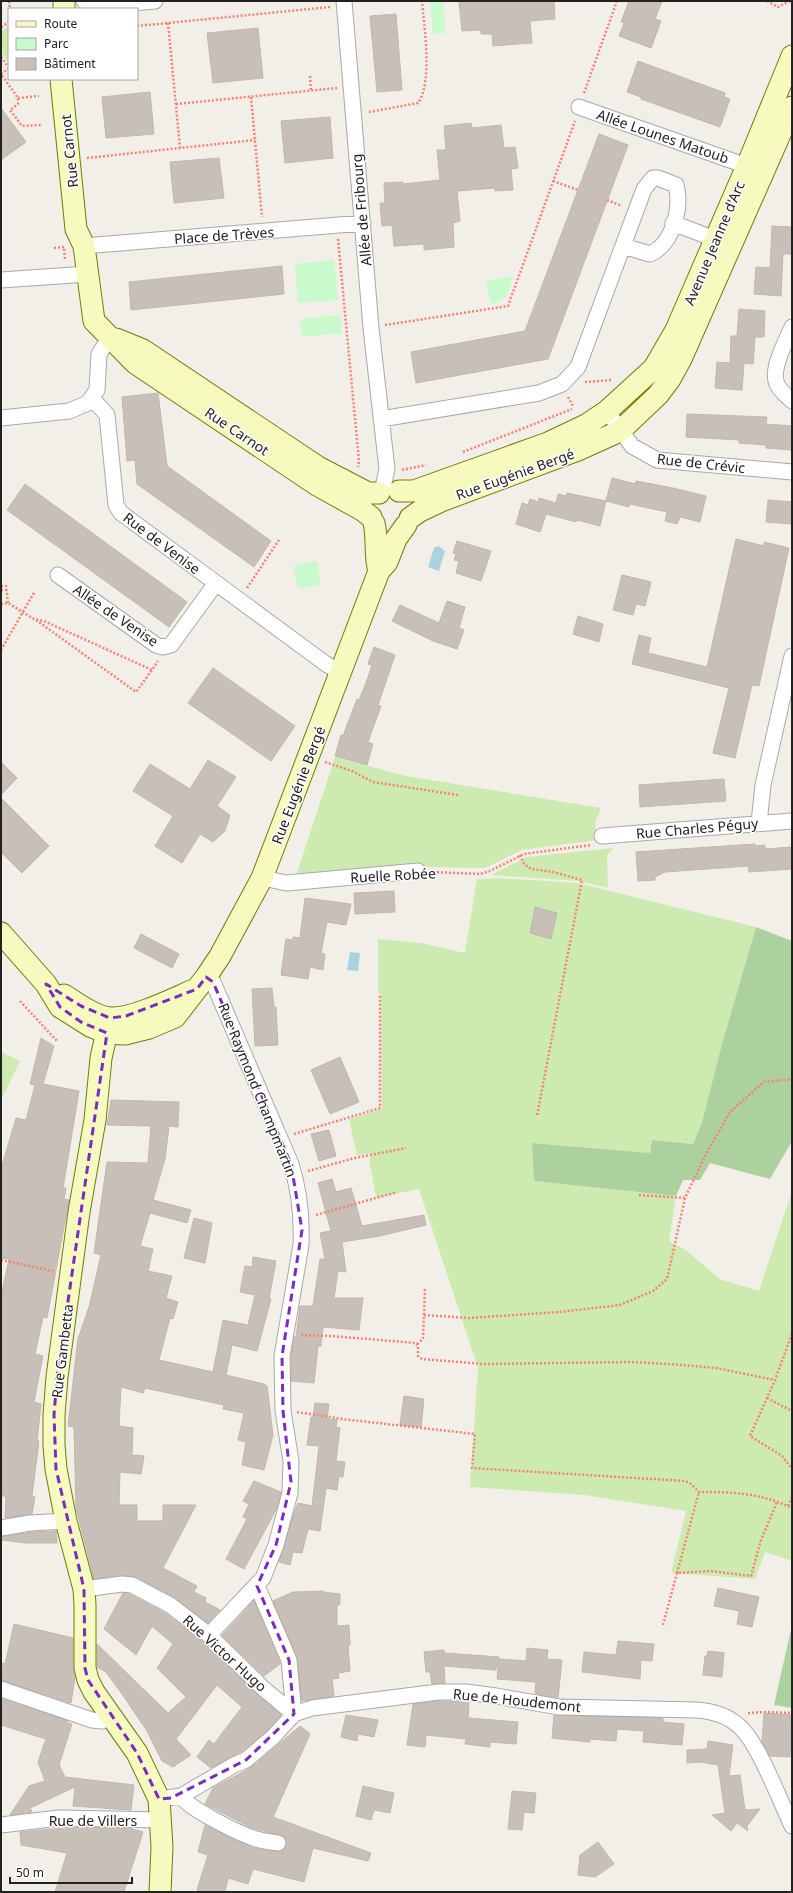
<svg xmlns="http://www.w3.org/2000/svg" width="793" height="1893" font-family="'Noto Sans',sans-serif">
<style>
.grass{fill:#cdebb0}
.forest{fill:#add19e}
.park{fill:#c8facc}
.water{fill:#aad3df}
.building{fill:#c7bfb8;stroke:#c4b6ab}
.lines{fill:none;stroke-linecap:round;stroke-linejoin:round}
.street-casing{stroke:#a9a9a9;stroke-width:17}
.secondary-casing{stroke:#707d05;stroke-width:23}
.path{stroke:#fa8072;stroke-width:2.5;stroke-dasharray:2 2;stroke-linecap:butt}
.street{stroke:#fff;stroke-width:15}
.secondary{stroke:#f7fabf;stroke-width:21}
.marked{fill:none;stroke:#7b2cbf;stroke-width:3;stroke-dasharray:8 5;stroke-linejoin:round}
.labels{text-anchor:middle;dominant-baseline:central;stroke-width:3;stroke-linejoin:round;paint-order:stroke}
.street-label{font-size:14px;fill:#222;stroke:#fff}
</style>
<rect width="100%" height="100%" fill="#f2efe9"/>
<path class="grass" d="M9,26v37l-8,-11v-21z
M335,757l71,19 195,32 -6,15 2,17 -75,10 -37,18 -67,-1 -123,12z
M614,848l-7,7 1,33 -30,-7 -87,-6 35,-18z
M499,878l79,5 178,44 -34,117 -20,78 -9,22 -41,-4 -2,13 -118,-10 3,38 141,15 -7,45 18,10 33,28 39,12 33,-100v370l-27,-9 -10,27 -84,-6 15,-62 -102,-16 -114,-8 8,-119 -59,-179 -43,9 -7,-39h2l-1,-6 -13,3 -8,-37 33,-10 -1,-115 -3,-1v-54l43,4 44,10 12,-74z
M1,1052l19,9 -19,39z"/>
<path class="forest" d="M756,927l36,14v200l-22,38 -60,-16 -10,17h-17l-7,16 -142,-15 -2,-38 118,10 2,-13 41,4 9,-22 20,-78z
M792,1625v83l-18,-3z"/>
<path class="park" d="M443,1l2,32 -12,1 -3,-32z
M334,260l4,40 -40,3 -3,-39z
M513,276c-5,16 -3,24 -22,28l-5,-23z
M340,315l2,18 -40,4 -2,-18z
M315,561l3,2 3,22 -20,3 -5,-4 -2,-16 2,-4z"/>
<path class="water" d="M438,546l7,5 -6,20 -11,-4 6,-19z
M350,952l10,1 -2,18 -11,-1z"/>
<path class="building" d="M459,1h95l1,18 -25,2 2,22 -39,3 -1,-12h-11v-4l-19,1z
M629,1h33l-7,18 6,2 -10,27 -32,-12 5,-13 -3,-1z
M396,14l6,76 -25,2 -7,-76z
M258,28l5,50 -50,5 -6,-50z
M638,61l87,32 -1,4 6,2 -10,28 -79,-28v-2l-14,-5z
M150,92l4,42 -48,4 -4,-41z
M1,108l25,34 -25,18z
M330,117l3,41 -48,5 -4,-42z
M471,123l1,5 29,-3 3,23 11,-1 3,21 -7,1 2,21 -18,1v-3l-38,3 3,30 -7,2 1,24 -30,3v-6l-30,2 -2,-21 -10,1 -2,-23h5l-1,-20 19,-1v2l37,-4 -3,-30h9l-2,-24z
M599,134l29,11 -80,214 -132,24 -5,-31 114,-21z
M219,158l5,40 -50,5 -4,-41z
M772,226l20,1v27h-9l-2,42 -27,-2 2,-27 14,1z
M282,266l2,28 -153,16 -2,-28z
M739,309l26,2 -1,26h-9l-2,27 -9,-1 -2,27 -27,-2 2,-26 13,1 1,-27h6z
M158,393l9,73 104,75 -17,26 -117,-83 -2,-24 -8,1 -5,-64z
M687,414l80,3 -1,7 26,2v24l-26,-2v-3l-27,-2v-3l-53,-3z
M612,478l23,6 1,-3 37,7 33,8 -6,26 -20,-5 -3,7 -12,-3 2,-9 -37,-8 -1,3 -23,-6z
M25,484l162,118 -18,25 -162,-117z
M567,493l39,8 -6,25 -23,-6 -1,2 -30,-8 -6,18 -24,-8 6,-21 6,2 2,-6 8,3 1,-4 17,5 2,-9 8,2z
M768,500l24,2v22l-26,-2z
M736,539l28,7v-4l25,6 -30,138 -7,-1 -17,73 -22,-5 16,-65 -97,-24 7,-29 12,3 -3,15 59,14z
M457,541l34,10 -10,30 -25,-8 3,-12 -5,-1 2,-6 -3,-1z
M622,575l29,7 -6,24 -9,-2 -3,11 -20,-5z
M447,601l18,6 -6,21 5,2 -7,19 -24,-8 -41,-20 8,-16 39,18z
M578,616l25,8 -4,18 -26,-8z
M374,647l21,8 -17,50 3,1 -13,36 5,2 -6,21 -32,-9 6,-21 2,1 14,-37 2,1 7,-17 6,-18 -4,-1z
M213,668l82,58 -24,35 -83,-58z
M208,760l28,17 -19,29 13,9 -5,16 -12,11 -13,-8 -18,29 -27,-17 18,-30 -40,-25 17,-27 40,25z
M1,762l16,16 -16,17z
M724,779l2,22 -86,6 -1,-22z
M1,798l48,48 -27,27 -21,-21z
M755,844v2l10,-1v4l27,-2v22l-43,3 -1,-6 -83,6 -10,5v3l-17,1 -2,-29z
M394,891l1,21 -40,2 -1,-21z
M305,898l46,6 -5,21 -19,-3 -6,31 4,1 -2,16 -13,-3 -2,12 -27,-4 5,-36 7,1v-3l7,1z
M535,907l22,6 -6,26 -21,-6z
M141,934l38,20 -7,14 -38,-20z
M272,988l2,19h2l2,38 -23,1 -3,-57z
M41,1038l13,8 -11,38 36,7 -16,97h3l-2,11 5,1 -22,118 -4,-1 -8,37 8,2 -9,46 7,2 -4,37h2l-7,55 3,1 -3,17 -27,4 1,-22h-5v-200l8,-37 -8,-1v-89l15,-51 10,2 9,-35 -5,-1z
M340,1057l19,45 -29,12 -19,-44z
M111,1100l68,2 -1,25 -9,-1 -4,33 -12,41 38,10 -4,13 -37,-10 -10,33 13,3 -5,22 24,5 -6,22 12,4 -5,17 -3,-1 -11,42 54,12 10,-52 25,5 7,-30 -15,-3 5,-26 7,1 1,-10 23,4 -7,38h2l-14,52 -25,-6 -6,30 38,9 3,2 6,49 -9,35 -22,-5 4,-23 -8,-2 6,-27 -21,-4 1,-4 -79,-17 -2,5 -22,-6 -2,39 14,2 -1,27 12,1 -3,18 -21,-2 -1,33h18v16h26v-16h33l-33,63 34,18 -3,6 12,6 -1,4 15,8 -12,13 -34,-26 -38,-20 -15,-2 -27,4 -18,-71 -2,-81 -6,-1 10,-87 11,-32 12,-52 -7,-2 13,-91 41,1 3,-37 -44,-1z
M329,1130l7,26 -17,5 -8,-27z
M332,1179l4,13 15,-4 11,38 62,-11 2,10 -46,11 -38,6 4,30 -8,-1 -4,27h29l-4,32 -36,-3 -2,19h-3l-4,37 -23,-2v-24l3,-20h2l4,-31h13l7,-47h5l-5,-26 11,-2 -13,-48z
M194,1218l18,5 -7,40 -21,-5z
M404,1396l20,3 -3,28 -21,-2z
M315,1403l14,1 -2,15 10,1 -1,7 4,1 -4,33 9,1 -2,15 -4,-1 -2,14 -11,-2 -6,43 -12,-2 -6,24 -9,-1 -3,13 -11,-3 15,-49 4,-10 14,3 7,-60 -12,-1 4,-28h2z
M254,1481l27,11 -4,16 -33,61 -18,-10 21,-40 -4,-2 6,-13 -6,-3z
M56,1531l1,12h-30l-26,-3v-3l30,-5z
M718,1588l41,9 -7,30 -15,-3 2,-13 -25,-5z
M323,1591v1l17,2v10l-3,2v20l12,-1 1,20h-2l2,26 -12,2 1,5 -7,1 2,17 -32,5 -5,-44 -24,-56 20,-9z
M123,1593l6,1 36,19 38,29 55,53 23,20 -14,16 -26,21 -30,16 -14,-11 12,-17 5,4 28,-37 -25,-22 -41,54 15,16 -18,12 -11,-6 -15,-30 -25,-37 -16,-22 -9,-5v-23l71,69 18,-16 -29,-29 16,-24 -21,-18 -16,29 -32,-26z
M254,1601l26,61v2l-16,12 -42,-41z
M14,1624l59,14v30l2,10 -4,25 -70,-23v-17l4,1z
M618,1641l36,3 -2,17 -11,-1 -1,19 -58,-7 2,-20 32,3z
M527,1648l21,2 -1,9 15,1 -4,38 -22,-4 -1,-2 1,-10 -39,-3 2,-20 27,2z
M444,1650v3l55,4 -3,13 -52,-4 1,17 -13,1 -2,-12h-4l-2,-20z
M708,1651l16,2 -2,24 -19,-2 2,-19h2z
M1,1699l67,22 -1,2 5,1 -13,41 6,12 69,8 -3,25 -58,-4 2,-19 -45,21 2,4 -22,3 19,-29 16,-5 -7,-19 8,-23 -45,-14z
M439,1701l30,1 -1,16 50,4 -2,22 -26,-2v5l-25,-3 1,-5 -40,-4 -1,12 -18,-2 6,-41z
M764,1713l28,2 -2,42 -20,-1 -8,-15z
M346,1715l32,5 -4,17 -16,-3 -1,7 -16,-4z
M554,1715l109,3v4l21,2 -2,21 -39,-3 1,-11 -27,-2 -1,12 -26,-2v3l-38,-4z
M300,1726l10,8 -37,83 98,36 -3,8 -55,-13 -9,34 -51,-13 -5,15 -20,-6 -3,14h-21l-7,-2 11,-35 -10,-3 7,-27 49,23 23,4 8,-4 1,-8 -3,-4 -31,-8 -47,-24 8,-16 39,-21z
M708,1741l25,4 -4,31 11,-1 5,35 15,-1 -13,17 1,5 -11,-8 -6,8 -19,-16 13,-2 -7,-48 -17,-3 -14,1v-13l20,-1z
M363,1786l31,7 -4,20 -16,-3 -3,10 -15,-4z
M512,1791l24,2 -2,20 -10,-1 -2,18 -14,-1z
M74,1827l55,1 14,4 -19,60h-69l12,-39 -46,-8 -1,-13z
M598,1842l16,22 -19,13 -17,-2 2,-20z"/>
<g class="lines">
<defs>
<path id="street" d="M84,1l15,5 56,-5
M344,1l27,327 16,141 -5,23
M579,107l168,59
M673,223l52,20
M84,246l279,-23
M1,280l87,-6
M792,327c-6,14 -22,43 -15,57 3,7 10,12 15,17
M92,398l15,17 9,90 5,8 205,151 14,8
M607,411l25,35 25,14 135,12
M1,418l68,-7 19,-8 9,-13 2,-36 11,-17
M381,419l158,-26 23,-9 16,-17 66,-178 9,-11h5l18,7c6,23 -3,59 -26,69l-27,-8
M58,575l98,70 7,2 8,-2 45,-62
M759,823l4,-38 29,-129
M602,836l190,-15
M262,878l25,5 131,-12
M206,977l7,5 78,182c8,25 11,56 10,81l-19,111 1,55 8,50 -1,32 -14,52 -13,33 -54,57
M1,1528l29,-5 36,-2
M257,1586l32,74 5,54
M84,1589l38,-5 10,1 38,20 39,30 55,54 30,25
M1,1689l91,31 10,1 8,-6
M181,1796c8,13 59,38 75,43 7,2 15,3 22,4
M159,1799l22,-3 53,-31 12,-5 27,-23 21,-23 18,-6 126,-16h28l30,4 63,11 137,3c16,1 31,5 43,16 19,16 41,75 53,100
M1,1825l58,-7 102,2"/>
<path id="secondary" d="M64,9v-8
M61,79l15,150 8,17 10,75 41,42 182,122 45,25 9,7
M116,339l27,11 175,117 50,26h11
M399,491h15l134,-48 38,-18 21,-14 47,-43 22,-38 71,-164 45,-110
M410,518l10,-7 21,-10 137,-51 42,-19 38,-36 12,-16 11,-20 111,-252
M374,523c4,16 0,32 5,48
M1,933l45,51 14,23 30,19 17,7 18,1 24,-6 26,-11 31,-40 14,-21 42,-78 117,-307 8,-9 9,-23 10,-14
M64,995c13,8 31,22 47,23 22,1 64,-20 85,-29
M110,1018l-9,40 -6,62 -16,92 -22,165 -3,38v30l2,24 10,52 18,68 1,16v63l3,12 6,12 43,61 22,46 3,48 -2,45"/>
</defs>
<use href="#street" class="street-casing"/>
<use href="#secondary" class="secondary-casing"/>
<path class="path" d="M9,1l1,8
M767,1l11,6 12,-6
M168,23l12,125
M137,26l193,-19
M1,27l8,-5
M1,57l8,11
M9,68l-8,6 17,24v6l-8,6 12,16 20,-1
M310,76l1,15
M584,93l33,-92
M251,97l11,120
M18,98l21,-2
M176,104l161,-16
M369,112l49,-9c15,-21 6,-76 4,-102
M87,158l168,-18
M553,181l25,9
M607,200l15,6
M338,239l21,222 -1,6
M54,248l10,-1 1,14
M385,325l123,-19 67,-185
M585,382l27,-2
M568,397l5,9
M463,452l109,-43
M402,470l24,-5
M1,586h5l2,17
M247,588l32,-48
M1,590h6
M1,604l7,-1 26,16 10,2 108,49 6,-9
M36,620l100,72 16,-22
M1,650l34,-59
M325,762l27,9 21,11 85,13
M520,855l4,9 7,5 22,3 29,8 -45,236
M433,872l47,2 10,-3 34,-17 67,-9
M20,1001l37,40
M294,1134l86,-26v-114
M308,1171l47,-13 51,-10
M639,1195l46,3
M316,1215l81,-23
M1,1260l52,11
M424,1315l45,3 90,-6 61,-7 33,-14 14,-12 18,-81 20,-42 25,-44 34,-30 28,-3
M792,1334l-17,46 -25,56 32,20 10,13
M301,1335l30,1 85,7 2,3v10l4,3 61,5 147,-2 39,2 47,4 59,12
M417,1344l6,-5 2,-51
M767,1398l25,13
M297,1412l45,7 133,15 -3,34 213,13 6,3 8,8c36,0 61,1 93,16
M788,1506l4,-9
M677,1573l22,-81
M663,1625l14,-52 34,-2 40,5 10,-36 16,-38
M748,1713l17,-1 27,1"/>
<use href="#street" class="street"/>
<use href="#secondary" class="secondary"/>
</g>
<path class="marked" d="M206,977l7,5 78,182 11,66 -20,126 1,55 8,71 -15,63 -19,41 32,74 5,54 -48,46 -75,38 -12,1 -22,-46 -49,-73 -3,-12 -1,-79 -28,-120 -2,-54 3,-38 50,-344 -26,-11 -21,-15 -14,-23 35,22 29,12 16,-2 71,-27z"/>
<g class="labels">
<g class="street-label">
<text transform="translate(663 136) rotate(19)">Allée Lounes Matoub</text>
<text transform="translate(69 151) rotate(-96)">Rue Carnot</text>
<text transform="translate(361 210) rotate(-95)">Allée de Fribourg</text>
<text transform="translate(224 235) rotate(-4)">Place de Trèves</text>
<text transform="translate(714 243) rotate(-67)">Avenue Jeanne d'Arc</text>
<text transform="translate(237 431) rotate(34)">Rue Carnot</text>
<text transform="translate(701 463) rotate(6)">Rue de Crévic</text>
<text transform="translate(515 474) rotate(-20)">Rue Eugénie Bergé</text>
<text transform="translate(162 543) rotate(37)">Rue de Venise</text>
<text transform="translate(116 615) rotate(34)">Allée de Venise</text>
<text transform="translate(298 785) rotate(-69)">Rue Eugénie Bergé</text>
<text transform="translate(697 828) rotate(-5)">Rue Charles Péguy</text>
<text transform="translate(393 875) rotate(-3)">Ruelle Robée</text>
<text transform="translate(258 1090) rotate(68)">Rue Raymond Champmartin</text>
<text transform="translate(62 1351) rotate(-83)">Rue Gambetta</text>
<text transform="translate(225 1653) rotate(42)">Rue Victor Hugo</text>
<text transform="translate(517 1700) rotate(6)">Rue de Houdemont</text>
<text x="93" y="1820">Rue de Villers</text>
</g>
</g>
<rect width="793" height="1893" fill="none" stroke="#222222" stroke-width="4"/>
<rect x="8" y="8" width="130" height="72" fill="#ffffff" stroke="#a7a7a7"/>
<rect x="16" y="21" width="20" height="6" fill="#f7fabf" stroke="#a7a7a7"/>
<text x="44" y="28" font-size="12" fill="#222222">Route</text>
<rect x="16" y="38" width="20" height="12" fill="#c8facc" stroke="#a7a7a7"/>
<text x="44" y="48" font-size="12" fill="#222222">Parc</text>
<rect x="16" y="58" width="20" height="12" fill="#c7bfb8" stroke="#a7a7a7"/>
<text x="44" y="68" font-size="12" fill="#222222">Bâtiment</text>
<path d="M10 1877v6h122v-6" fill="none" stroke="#222222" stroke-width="2"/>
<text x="16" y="1877" font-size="12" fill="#222222" stroke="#ffffff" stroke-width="3" paint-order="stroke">50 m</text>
</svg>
